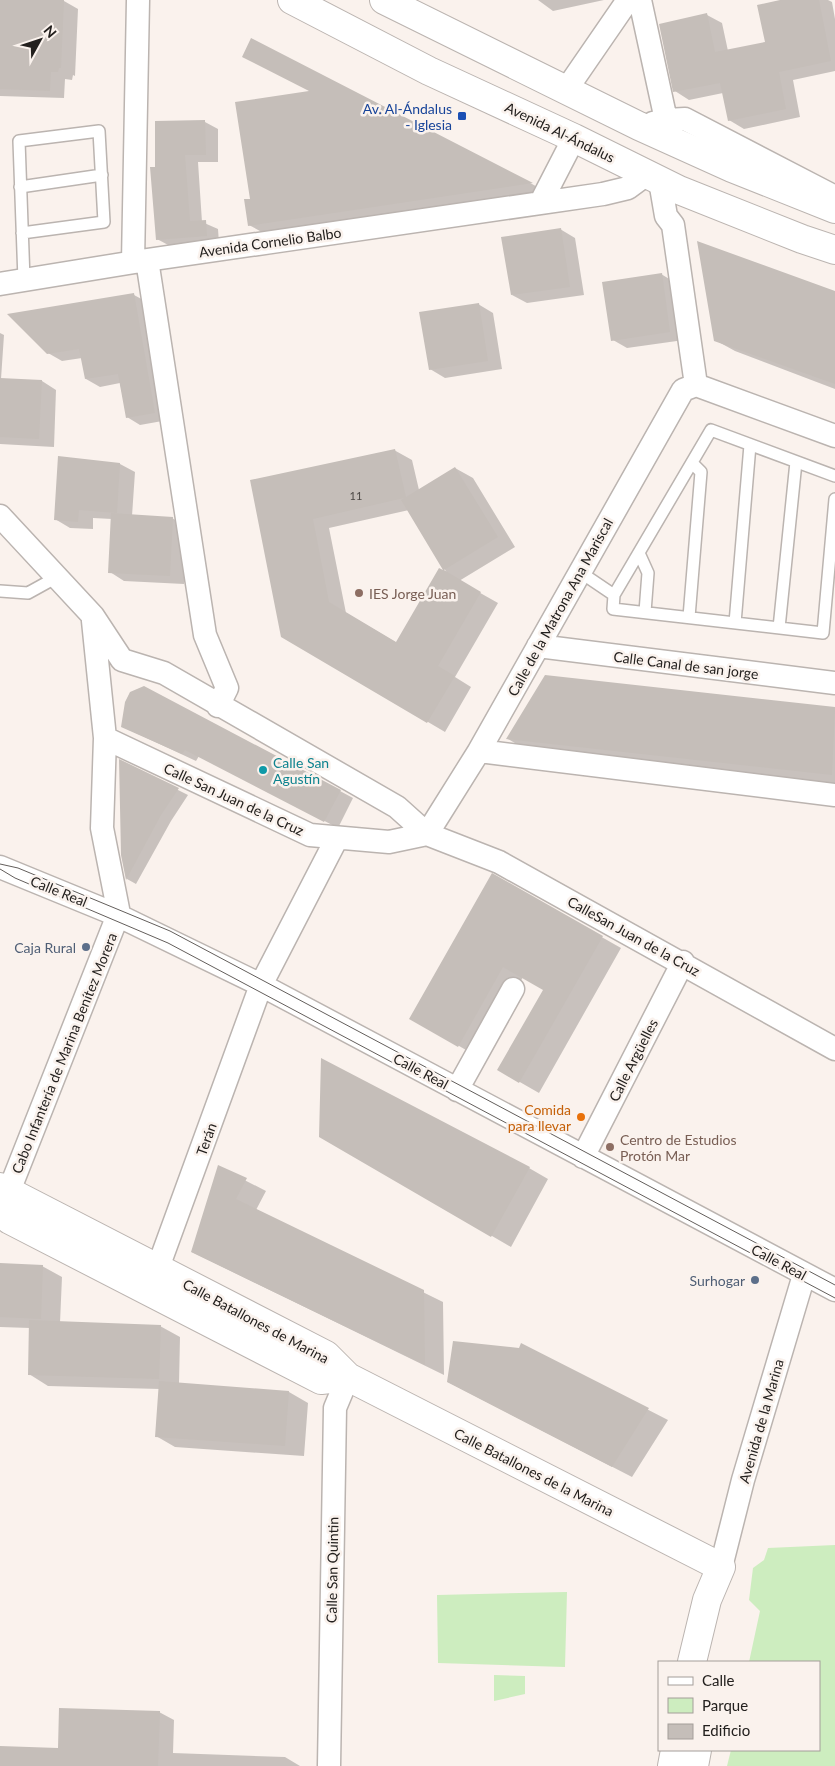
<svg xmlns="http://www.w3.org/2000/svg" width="835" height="1766" font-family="Lato,sans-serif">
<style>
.green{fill:#cdedbf}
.shadow{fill:#0003;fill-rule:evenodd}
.building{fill:#c5beb9;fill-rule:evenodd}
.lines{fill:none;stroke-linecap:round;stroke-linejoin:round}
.lane-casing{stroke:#bbb4b0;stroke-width:14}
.street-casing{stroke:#bbb4b0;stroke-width:25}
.secondary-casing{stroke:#bbb4b0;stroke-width:30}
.lane{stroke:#fff;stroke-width:11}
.street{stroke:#fff;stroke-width:22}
.secondary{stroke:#fff;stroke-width:28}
.tram{stroke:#635e5b;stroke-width:1}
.transit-dot{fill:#1a4fb4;stroke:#faf2ed;stroke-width:2}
.education-dot{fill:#8d6e63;stroke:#faf2ed;stroke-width:2}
.culture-dot{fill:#0f9aa8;stroke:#faf2ed;stroke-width:2}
.service-dot{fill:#5c6f8a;stroke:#faf2ed;stroke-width:2}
.food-dot{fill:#e8710a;stroke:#faf2ed;stroke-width:2}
.labels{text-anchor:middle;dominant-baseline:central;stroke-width:5;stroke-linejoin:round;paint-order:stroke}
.number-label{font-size:11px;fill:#4c4845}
.transit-label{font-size:14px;fill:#164399;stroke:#faf2ed;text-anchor:end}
.street-label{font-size:14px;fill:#23201e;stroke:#faf2ed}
.education-label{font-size:14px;fill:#785e54;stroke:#faf2ed;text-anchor:start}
.culture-label{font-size:14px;fill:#0d838f;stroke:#faf2ed;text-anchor:start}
.service-label{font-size:14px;fill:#4e5e75;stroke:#faf2ed;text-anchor:end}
.food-label{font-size:14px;fill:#c56008;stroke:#faf2ed;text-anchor:end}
</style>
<rect width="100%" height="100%" fill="#faf2ed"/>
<path class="green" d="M835,1545v221h-108l4,-16h88v-88h-70l11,-51 -11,-11 4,-32 11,-8 4,-12z
M567,1592l-2,75 -127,-4 -1,-68z
M494,1675l31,1v18l-31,7z"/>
<path class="shadow" d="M0,0l64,1 14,8 -3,67 -2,-1 -1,5 -7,-1 -1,19 -64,-2z
M538,0h66l-51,11z
M786,0h42l4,2 3,17v52l-42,9 7,37 -56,12 -15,-9 -6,-27 -34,7 -14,-9 32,-76 15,8 6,28 38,-8z
M251,40l281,144 18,10 -281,42 -20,-11 2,-25 60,-108z
M205,122l13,7v33h-20l4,60 16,7 1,14 -49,3 -13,-7 -1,-71z
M560,229l15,9 9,57 -57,8 -15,-8z
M661,274l15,9 8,57 -57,8 -14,-8z
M835,292v97l-100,-38 -20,-11z
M134,295l13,7 21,118 -28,5 -13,-8 -7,-34 -20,4 -14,-8 -4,-21 -20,3 -14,-8z
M478,304l15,9 9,56 -57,9 -15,-9z
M0,333l4,2 -3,44 41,2 14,9 -2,57 -54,-3z
M394,450l18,10 7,30 36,-22 18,10 42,69 -56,34 39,22 -43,74 16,10 -26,45 -163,-96 -31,-155zM409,510l38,63 -50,70 -51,-30 -17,-85z
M59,457l61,7 15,8 -3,44 40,2 15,9 -3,57 -60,-3 -14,-9 2,-53 -19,-1v11l-23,-1 -15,-9z
M546,676l289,32v76l-308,-34 -19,-11z
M123,727l217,64 13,7 -15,30 -139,-72 -3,5z
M120,761l68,34 -17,26 -35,63 -9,-5 -5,-24z
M492,875l129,73 -82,145 -40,-23 46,-81 -22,-12 -45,80 -67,-39z
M321,1136l208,32 19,11 -37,68z
M219,1167l47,24 -10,19 187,92 1,73 -252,-123z
M0,1264l42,2 20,11 -2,46 100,3 20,11 -1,47 110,8 19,11 -4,53 -129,-9 -19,-11 4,-47 -112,-3 -19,-12 1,-46 -30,-1z
M522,1345l146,75 -36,57 -184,-95 72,-32z
M159,1712l15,8 -1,33 112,4 15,9h-300v-19l59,2z"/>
<path class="building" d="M0,0h64l-3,68h-2l-1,4h-7l-1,19 -50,-2z
M780,0h39l12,61 -52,11 7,37 -58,12 -8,-38 -47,9 -14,-68 48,-11 8,39 50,-10 -8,-37z
M251,38l282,145 -285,43 -4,-27h6l-15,-97 74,-11 -67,-34z
M205,120l1,35h-21l5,66 16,-1 1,16 -51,4 -6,-73h5v-46z
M561,228l9,59 -59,8 -10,-58z
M697,241l138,50v93l-121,-43z
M662,273l8,59 -59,9 -9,-59z
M134,293l21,120 -29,5 -8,-44 -33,5 -6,-30 -32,5 -40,-40z
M479,303l9,58 -59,9 -10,-58z
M0,378l42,2 -3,59 -39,-2z
M395,449l11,48 49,-30 43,70 -54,33 37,22 -43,74 17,10 -28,47 -146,-86 -31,-157zM404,498l-3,2 42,70 -4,-2 -43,74 -67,-40 -16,-83z
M58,456l62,7 -3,50 -38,-3 -1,12 -24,-2z
M111,513l62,4 -3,59 -62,-3z
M545,675l290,32 -3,68 -326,-36z
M144,686l197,104 -17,32 -139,-72 -3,4 -61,-27 4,-25 5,-10z
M119,759l60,29 -18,27 -35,65 -5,-25z
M492,873l111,63 -84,147 -22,-13 46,-80 -40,-23 -45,80 -49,-28z
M321,1058l209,109 -39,70 -172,-100z
M218,1165l29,13 -11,21 188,91 1,75 -234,-113z
M0,1263l43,2 -2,54 -41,-2z
M29,1320l132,5 -2,54 -131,-4z
M453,1341l66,7 2,-5 128,65 -37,59 -165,-85z
M159,1381l130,10 -4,55 -130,-9z
M59,1708l101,3 -2,55h-158v-20l58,2z"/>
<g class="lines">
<defs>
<path id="lane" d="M20,187l82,-12
M22,233l82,-11 -5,-91 -80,10 5,139
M835,476l-124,-46 -97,165 -1,14 210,24 12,-134
M639,553l9,20 -3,39
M580,572l34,23
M0,591l28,2 29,-16
M689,617l12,-145 -9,-9
M735,623l15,-178
M779,628l17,-166"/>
<path id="street" d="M640,0l26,120 -13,3
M566,90l62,-90
M666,120l19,-1 150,78
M660,181l6,35 7,9
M541,202l33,-64
M673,225l23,160
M147,260l58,375 22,53 -9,18
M133,262l5,-262
M0,284l147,-24 456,-66 25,-6 19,-14
M696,385l139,51
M0,516l93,100 29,44 42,13 233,134 30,27 72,28 336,187
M538,646l297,37
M105,738l205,97 79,7 38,-8
M479,751l356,44
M427,834l52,-83 204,-361 13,-5
M0,867l117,48 144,70 574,305
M457,1090l56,-101
M583,1157l100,-195
M8,1209l1,-18 107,-271 2,-11 -16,-81 3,-90 -12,-117
M152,1284l109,-299 76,-147
M721,1567l22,-87 61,-205
M329,1766l6,-358 13,-31"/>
<path id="secondary" d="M292,0l137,71 145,67 105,52 123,49 33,11
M384,0l255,126 93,42 103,41
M0,1187l326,168 22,22 -27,3 -311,-160 -10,-9
M348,1377l373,190
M692,1662l15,-62 14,-33
M672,1766l3,-16
M694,1766l3,-16"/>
</defs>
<use href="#lane" class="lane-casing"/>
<use href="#street" class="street-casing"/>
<use href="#secondary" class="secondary-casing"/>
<use href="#lane" class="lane"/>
<use href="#street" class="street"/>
<use href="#secondary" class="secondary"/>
<path class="tram" d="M0,864l18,4 152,63 665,354
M0,869l15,9 153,65 667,355"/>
</g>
<rect class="transit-dot" x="457" y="111" width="10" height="10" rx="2.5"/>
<g class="education-dot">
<circle cx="359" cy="593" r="5"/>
<circle cx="610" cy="1147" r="5"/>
</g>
<circle class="culture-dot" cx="263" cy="770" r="5"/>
<g class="service-dot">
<circle cx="86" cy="947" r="5"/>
<circle cx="755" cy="1280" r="5"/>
</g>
<circle class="food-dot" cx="581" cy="1117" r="5"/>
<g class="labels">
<g class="number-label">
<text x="356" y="495">11</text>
</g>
<g class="transit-label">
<text x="452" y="108">Av. Al-Ándalus<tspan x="452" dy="16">- Iglesia</tspan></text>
</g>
<g class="street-label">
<text transform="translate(560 132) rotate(26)">Avenida Al-Ándalus</text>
<text transform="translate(270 242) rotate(-8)">Avenida Cornelio Balbo</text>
<text transform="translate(560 607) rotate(-61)">Calle de la Matrona Ana Mariscal</text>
<text transform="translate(686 665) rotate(7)">Calle Canal de san jorge</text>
<text transform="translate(234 799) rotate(25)">Calle San Juan de la Cruz</text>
<text transform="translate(59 891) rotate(22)">Calle Real</text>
<text transform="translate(634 936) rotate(29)">CalleSan Juan de la Cruz</text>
<text transform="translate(64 1053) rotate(-68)">Cabo Infantería de Marina Benítez Morera</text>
<text transform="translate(633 1060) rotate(-63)">Calle Argüelles</text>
<text transform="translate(421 1071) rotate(28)">Calle Real</text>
<text transform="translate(206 1139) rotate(-70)">Terán</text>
<text transform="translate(779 1262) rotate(28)">Calle Real</text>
<text transform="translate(256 1321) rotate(28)">Calle Batallones de Marina</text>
<text transform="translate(761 1421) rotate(-74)">Avenida de la Marina</text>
<text transform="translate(534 1472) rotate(27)">Calle Batallones de la Marina</text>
<text transform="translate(332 1570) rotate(-89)">Calle San Quintin</text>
</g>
<g class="education-label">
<text x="369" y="593">IES Jorge Juan</text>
<text x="620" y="1139">Centro de Estudios<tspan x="620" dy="16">Protón Mar</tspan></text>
</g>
<g class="culture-label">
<text x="273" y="762">Calle San<tspan x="273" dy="16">Agustín</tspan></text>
</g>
<g class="service-label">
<text x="76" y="947">Caja Rural</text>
<text x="745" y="1280">Surhogar</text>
</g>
<g class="food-label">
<text x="571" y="1109">Comida<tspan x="571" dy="16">para llevar</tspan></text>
</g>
</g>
<rect x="658" y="1661" width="162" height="90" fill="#faf2ed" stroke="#a49e9a"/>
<rect x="668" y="1677" width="25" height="8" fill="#ffffff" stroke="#a49e9a"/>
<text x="702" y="1686" font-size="15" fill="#23201e">Calle</text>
<rect x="668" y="1698" width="25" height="15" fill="#cdedbf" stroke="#a49e9a"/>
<text x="702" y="1711" font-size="15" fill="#23201e">Parque</text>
<rect x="668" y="1724" width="25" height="15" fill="#c5beb9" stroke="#a49e9a"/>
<text x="702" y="1736" font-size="15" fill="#23201e">Edificio</text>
<g transform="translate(40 40) rotate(50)" stroke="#faf2ed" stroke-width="4" paint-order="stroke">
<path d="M0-4L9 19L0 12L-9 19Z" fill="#23201e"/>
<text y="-8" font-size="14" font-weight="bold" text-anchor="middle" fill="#23201e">N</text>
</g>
</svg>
